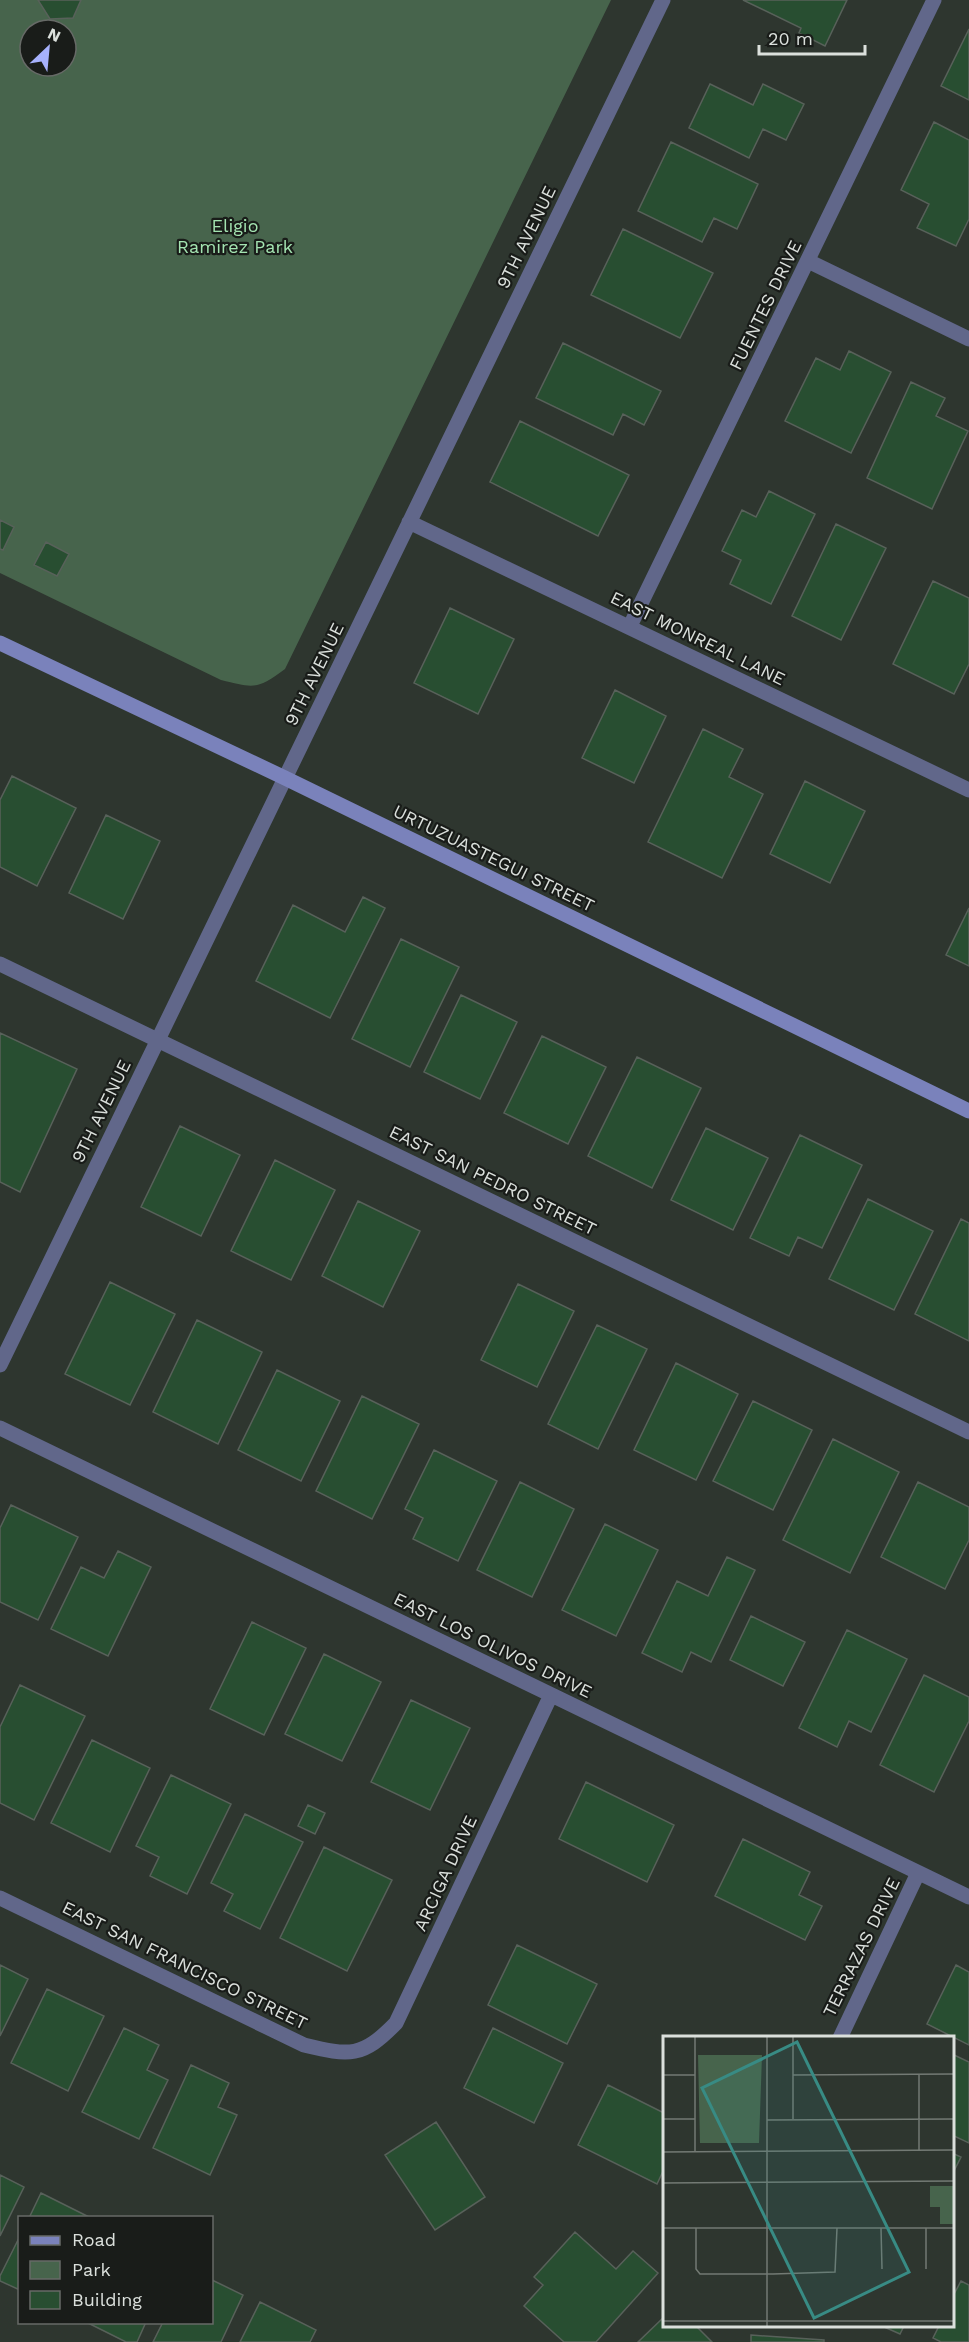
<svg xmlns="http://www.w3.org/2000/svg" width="969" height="2342" font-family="'Work Sans',sans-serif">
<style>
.green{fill:#47644c;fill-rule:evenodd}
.building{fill:#284e31;stroke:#58615a;stroke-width:1.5}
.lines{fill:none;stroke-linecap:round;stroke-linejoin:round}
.minor{stroke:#61678a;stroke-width:15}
.secondary{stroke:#7a82bb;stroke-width:15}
.labels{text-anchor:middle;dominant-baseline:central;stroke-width:4.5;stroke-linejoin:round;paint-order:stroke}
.park-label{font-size:18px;fill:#a4e4b1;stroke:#191c19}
.street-label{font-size:18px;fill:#dbe0dc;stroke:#191c19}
.inset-road{fill:none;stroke:#737a74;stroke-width:1.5}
.view{fill:#388b84;fill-opacity:0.15;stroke:#388b84;stroke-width:3}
.inset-edge{fill:none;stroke:#dbe0dc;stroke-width:3}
</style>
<rect width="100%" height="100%" fill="#2e362f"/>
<path class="green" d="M0,0h611l-326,669c-28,21 -31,19 -64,11l-221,-107zM30,30h36v36h-36z"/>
<path class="building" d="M38,0h43l-8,18 -23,1z
M743,0h104l-22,46 -26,-13 2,-5z
M969,29v71l-28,-14z
M710,84l43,21 10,-21 41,20 -18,36 -23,-11 -14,29 -60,-30z
M934,122l35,18v79l-13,27 -39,-18 12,-24 -28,-14z
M671,142l87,42 -21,45 -23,-11 -12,24 -64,-31z
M623,229l90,44 -33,65 -89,-43z
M563,343l98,48 -17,34 -21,-11 -10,21 -77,-37z
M849,351l42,21 -40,81 -66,-32 31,-63 24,12z
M911,382l34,16 -9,18 32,15 -36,78 -65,-31z
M520,421l109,54 -31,61 -108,-54z
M769,491l46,23 -44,90 -41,-20 11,-24 -19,-9 20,-41 14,7z
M0,520l14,7 -11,23 -3,-1z
M836,524l50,24 -45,92 -49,-24z
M46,542l23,12 -12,22 -23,-11z
M933,581l36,17v66l-15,30 -61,-30z
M450,608l64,31 -36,75 -64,-31z
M615,690l51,26 -32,67 -52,-25z
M703,729l40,20 -14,28 34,17 -41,84 -74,-36z
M12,776l64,32 -39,78 -37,-19v-67z
M805,781l60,30 -35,72 -60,-29z
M106,815l54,26 -37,78 -54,-26z
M363,897l22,11 -55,110 -74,-37 37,-76 52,27z
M969,908v58l-23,-11z
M401,939l58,28 -49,100 -58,-28z
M461,995l56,27 -37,77 -56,-27z
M0,1033l77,36 -57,123 -20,-10z
M542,1036l64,31 -38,77 -64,-31z
M637,1057l64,31 -49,100 -64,-32z
M180,1126l60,29 -39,81 -60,-29z
M706,1128l62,30 -35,72 -62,-30z
M800,1135l62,30 -40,83 -24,-11 -9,19 -39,-18z
M275,1160l60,30 -44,90 -60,-29z
M868,1199l65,32 -39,79 -65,-31z
M358,1201l62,30 -37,76 -61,-31z
M961,1219l8,4v118l-54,-27z
M110,1282l65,32 -45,91 -65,-31z
M518,1284l56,27 -37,76 -56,-27z
M197,1320l65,32 -44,92 -65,-32z
M597,1325l50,24 -49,100 -50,-25z
M676,1363l62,31 -42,86 -62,-30z
M277,1370l63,31 -39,80 -63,-31z
M362,1396l57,28 -47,95 -56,-28z
M753,1401l59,29 -39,80 -60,-29z
M833,1439l66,33 -49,101 -67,-33z
M434,1450l63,31 -39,80 -45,-22 10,-21 -18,-9z
M520,1482l54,27 -42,88 -55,-27z
M918,1482l51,25v33l-24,49 -64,-32z
M11,1505l67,32 -40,83 -38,-18v-74z
M605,1524l53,26 -42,86 -54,-26z
M118,1551l33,16 -43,89 -57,-27 30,-62 23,11z
M727,1557l28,13 -44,92 -20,-10 -9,20 -40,-19 35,-72 31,15z
M751,1616l54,26 -22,44 -53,-26z
M252,1622l54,26 -42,87 -54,-26z
M847,1630l60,29 -36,73 -22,-11 -12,26 -38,-19z
M324,1654l57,28 -39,79 -57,-27z
M924,1675l45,22v24l-35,71 -54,-27z
M20,1685l65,31 -51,104 -34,-17v-76z
M411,1700l59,28 -40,82 -59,-28z
M92,1740l58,28 -40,84 -59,-29z
M171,1775l60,29 -44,90 -37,-18 9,-19 -23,-11z
M586,1782l88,43 -27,57 -88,-43z
M308,1805l17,8 -10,21 -17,-8z
M245,1814l58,28 -43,87 -36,-18 9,-17 -22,-11z
M743,1839l67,33 -11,23 23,11 -17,34 -90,-44z
M324,1847l68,33 -45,91 -67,-33z
M517,1945l80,39 -30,60 -79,-39z
M0,1965l28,14 -28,57z
M956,1965l13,7v73l-42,-21z
M47,1989l57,27 -36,75 -57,-28z
M124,2028l35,17 -12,25 21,10 -29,59 -57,-27z
M493,2028l70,35 -29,60 -70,-35z
M952,2054l17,8v81l-17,-8z
M191,2065l38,18 -11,24 19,8 -27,60 -57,-27z
M608,2085l56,28v56l-7,15 -79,-39z
M436,2122l49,75 -50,33 -50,-75z
M952,2153l9,4 -9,18z
M0,2175l24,12 -24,49z
M41,2193l50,25h-62z
M575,2232l41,37 17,-18 25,22 -62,69h-32l-40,-36 19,-21 -9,-8z
M20,2236v54l-20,-9v-5z
M212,2280l31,15 -22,47h-68l10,-20h49z
M961,2281l8,4v57h-28l-8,-4 6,-12h13v-28z
M260,2302l56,28 -6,12h-70z
M664,2317v9h32l16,16h-74z
M86,2322h60l-9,20h-11z
M882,2326h22l-4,8z
M751,2335l73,5v2h-73z"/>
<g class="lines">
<path class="minor" d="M808,261l161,78
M409,522l560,268
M630,626l304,-626
M0,964l969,468
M0,1365l663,-1365
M0,1428l969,469
M0,1898l304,147c46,11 58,13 92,-22l155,-328
M840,2038l78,-165"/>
<path class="secondary" d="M0,643l285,135 684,333"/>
</g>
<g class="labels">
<g class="park-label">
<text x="235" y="225">Eligio<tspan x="235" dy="21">Ramirez Park</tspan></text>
</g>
<g class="street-label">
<text transform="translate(526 237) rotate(-64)">9TH AVENUE</text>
<text transform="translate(765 305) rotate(-64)">FUENTES DRIVE</text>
<text transform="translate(698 638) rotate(26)">EAST MONREAL LANE</text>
<text transform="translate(314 674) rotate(-64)">9TH AVENUE</text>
<text transform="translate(494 858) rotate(26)">URTUZUASTEGUI STREET</text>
<text transform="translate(101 1111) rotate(-64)">9TH AVENUE</text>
<text transform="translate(493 1180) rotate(26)">EAST SAN PEDRO STREET</text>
<text transform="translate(493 1645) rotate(26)">EAST LOS OLIVOS DRIVE</text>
<text transform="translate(445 1873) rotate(-65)">ARCIGA DRIVE</text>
<text transform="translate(861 1947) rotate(-64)">TERRAZAS DRIVE</text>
<text transform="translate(185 1965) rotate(26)">EAST SAN FRANCISCO STREET</text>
</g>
</g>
<g transform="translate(663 2036)">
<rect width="291" height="291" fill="#2e362f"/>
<path d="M35,19h64l-3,88h-59zM267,150h24v38h-14v-17h-10z" fill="#47644c"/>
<path class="inset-road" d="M32,1v115M104,1v289M130,1v82M0,39h32M130,39l161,-1M0,83h32M104,84l187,-1M256,115v-76M0,116l291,-2M0,147l291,-2M0,192h291M33,192v41l4,5h73l62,-2 2,-44M218,192l1,41M263,192v41M0,285h291"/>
<path class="view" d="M134,6l112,230 -95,46 -112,-230z"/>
<rect width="291" height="291" class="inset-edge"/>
</g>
<rect x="18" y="2216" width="195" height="108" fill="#191c19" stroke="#676a67" stroke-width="1.5"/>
<rect x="30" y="2236" width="30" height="9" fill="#7a82bb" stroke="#676a67" stroke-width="1.5"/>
<text x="72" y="2246" font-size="18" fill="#dbe0dc">Road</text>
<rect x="30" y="2261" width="30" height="18" fill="#47644c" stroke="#676a67" stroke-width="1.5"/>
<text x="72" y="2276" font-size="18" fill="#dbe0dc">Park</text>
<rect x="30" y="2291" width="30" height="18" fill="#284e31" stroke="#676a67" stroke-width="1.5"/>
<text x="72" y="2306" font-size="18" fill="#dbe0dc">Building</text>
<g transform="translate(48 48) rotate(26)"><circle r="28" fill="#191c19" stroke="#676a67" stroke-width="1.5"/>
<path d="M0-4.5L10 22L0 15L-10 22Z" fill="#a6b1fc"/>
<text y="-9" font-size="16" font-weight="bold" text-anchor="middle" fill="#dbe0dc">N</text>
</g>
<path d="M759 45v9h106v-9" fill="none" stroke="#dbe0dc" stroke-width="3"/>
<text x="768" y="45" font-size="18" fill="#dbe0dc" stroke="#191c19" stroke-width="4.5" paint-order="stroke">20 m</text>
</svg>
